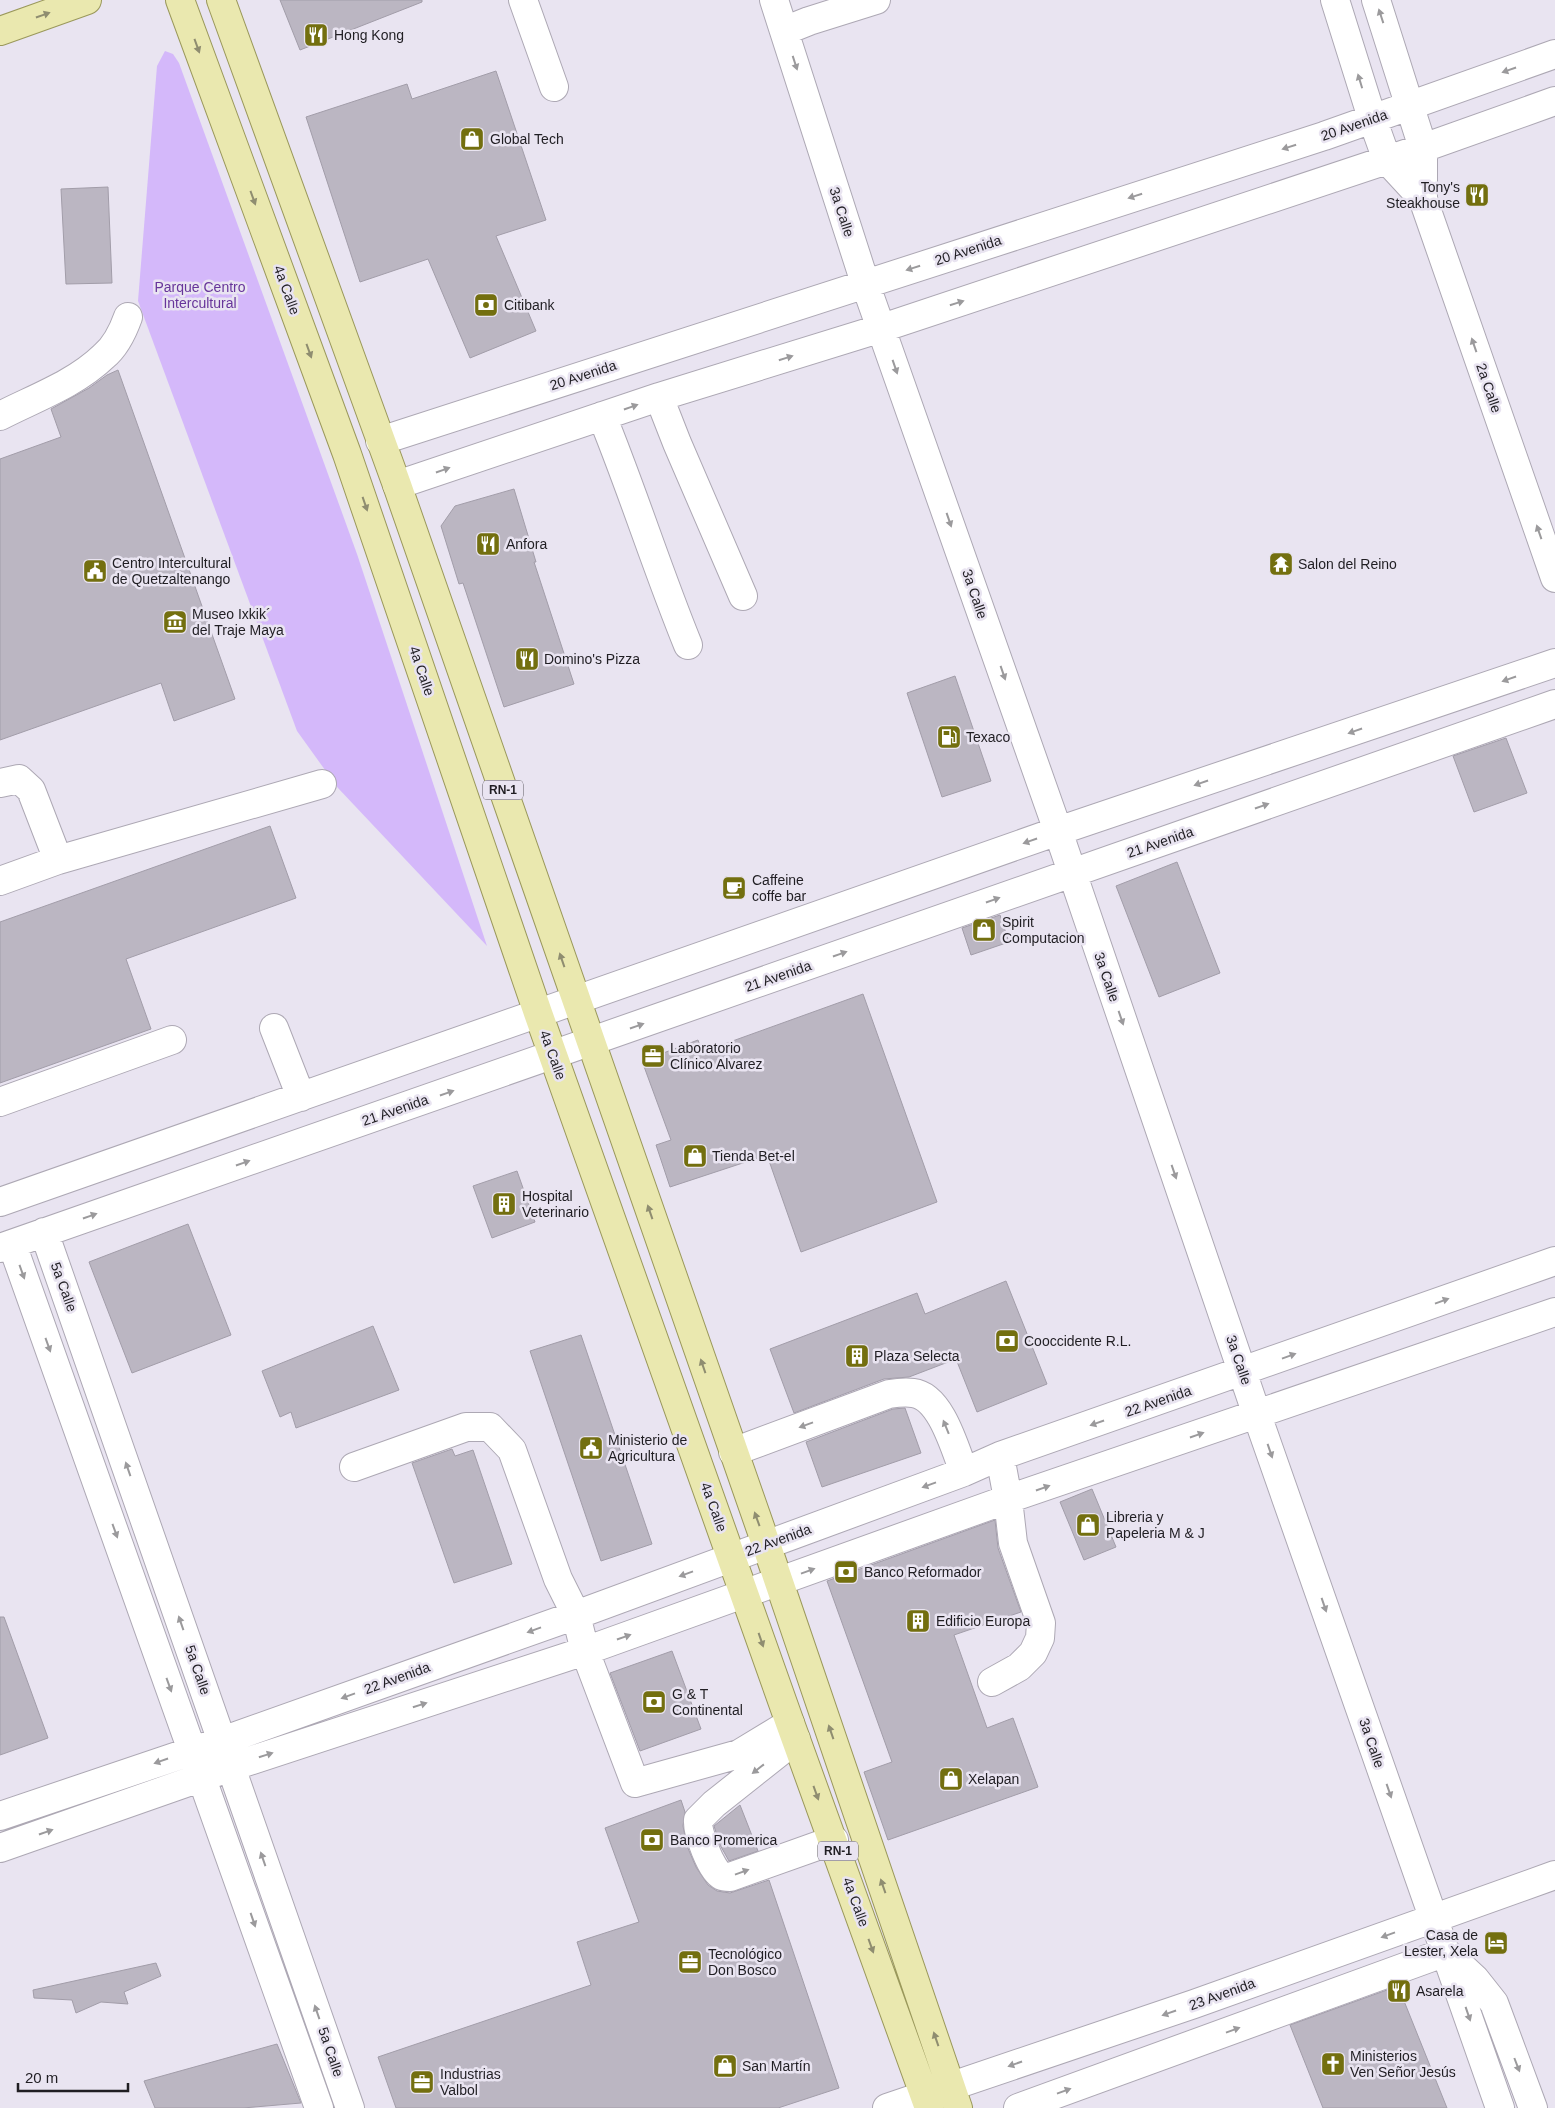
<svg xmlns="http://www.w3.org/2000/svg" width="1555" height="2108" font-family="Arial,sans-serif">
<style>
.green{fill:#d4b8fa}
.building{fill:#bbb6c2;stroke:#a29da9}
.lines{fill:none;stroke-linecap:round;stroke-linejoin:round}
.minor-casing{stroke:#ada8b4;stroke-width:30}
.major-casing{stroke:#9a985b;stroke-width:30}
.minor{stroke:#fff;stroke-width:28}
.major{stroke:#eae8af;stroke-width:28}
.oneway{fill:#8f8d70}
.oneway2{fill:#9b9a9c}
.labels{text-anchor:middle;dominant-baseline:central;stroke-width:5;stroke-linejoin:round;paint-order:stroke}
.shield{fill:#e9e4f1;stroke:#5c5961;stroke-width:1}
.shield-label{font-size:12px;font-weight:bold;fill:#201e23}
.poi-label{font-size:14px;fill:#201e23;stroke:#e9e4f1;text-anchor:start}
.street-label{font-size:14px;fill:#201e23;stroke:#e9e4f1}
.park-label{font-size:14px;fill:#67359a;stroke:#e9e4f1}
</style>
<rect width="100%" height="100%" fill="#e9e4f1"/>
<path class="green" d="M165,51l8,3 6,9 178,491 130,392 -149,-158 -41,-57 -159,-430 19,-235z"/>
<path class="building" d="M280,0h142v2l-122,48z
M496,71l50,149 -50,16 40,95 -66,27 -42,-99 -68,23 -54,-165 101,-33 5,15z
M108,187l4,96 -46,1 -5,-95z
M118,370l117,329 -61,22 -13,-38 -161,57v-281l61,-22 -10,-28 38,-21 18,-13z
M514,489l22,73h-2l40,122 -70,23 -41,-124 -4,1 -18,-58 14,-20z
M955,676l36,105 -49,16 -35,-104z
M1506,738l21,55 -53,19 -21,-56z
M270,826l26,72 -170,61 25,70 -151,54v-161z
M1177,862l43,111 -61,24 -43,-111z
M1000,915l9,27 -38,13 -9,-27z
M863,994l74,208 -136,50 -34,-97 -97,32 -14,-42 15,-5 -29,-79 56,-21 4,12z
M517,1171l18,51 -43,16 -19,-52z
M188,1224l43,111 -99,38 -43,-111z
M1006,1281l41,103 -70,28 -21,-53 -47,18 -25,2 -90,34 -24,-64 147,-56 8,21z
M373,1326l26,64 -103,38 -5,-16 -11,5 -18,-46z
M581,1335l71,209 -51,17 -71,-210z
M905,1408l16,45 -99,34 -16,-45 87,-33z
M452,1449l3,7 18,-6 39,114 -58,19 -42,-120z
M1092,1489l24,58 -32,13 -24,-58z
M995,1520l3,28 23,64 -67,23 33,93 26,-10 25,69 -150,53 -24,-68 28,-10 -65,-181z
M0,1617h4l44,121 -48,17z
M672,1651l29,78 -61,22 -30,-78z
M681,1800l4,12 -2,14 4,20 9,21 12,18 9,6 13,2 39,-13 70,208 -61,20h-382l-18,-51 213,-72 -14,-43 62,-20 -34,-94z
M740,1805l18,46 -29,10 -9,-16 -6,-19z
M156,1963l5,13 -37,16 4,12 -27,-2 -25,11 -4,-13 -38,-2 -1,-8z
M1398,1986l49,122h-124l-33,-83z
M277,2044l24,59 -58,5h-88l-11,-27z"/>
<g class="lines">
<defs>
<path id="minor" d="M523,0l31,87
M774,0l91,283 193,548 199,584 243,693
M1335,0l37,118 15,42 36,39
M1376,0l47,148v51l132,379
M784,31l25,-10 67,-21
M659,397l18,46 66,153
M0,416c35,-18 75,-32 104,-60 12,-10 19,-25 24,-39
M602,416c31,76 55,153 86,229
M380,441l944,-305 231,-82
M397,485l262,-88 223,-69 541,-180 132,-47
M0,783l19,-4 12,11 27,70
M0,881l58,-21 264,-76
M274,1028l27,69
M0,1102l172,-62
M0,1202l1058,-371 497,-168
M44,1232l306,876
M12,1244l307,864
M0,1248l1555,-544
M733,1452l156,-58c7,-1 16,-2 24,-1 28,3 42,56 51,79
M354,1467l112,-40h24l22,23 46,129 18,36 9,36 50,132 104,-29 51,-31
M992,1682l27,-15 14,-14 7,-15 1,-15 -28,-80 -5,-44 -8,-43
M796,1739l-82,65 -16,16c-1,12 13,51 24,56 2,1 5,1 8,1l104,-37
M0,1816l222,-75 354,-126 388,-143 36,-16 555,-195
M0,1848l231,-81 354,-116 423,-152 547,-187
M887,2108l307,-104 361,-129
M1018,2108l428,-156 29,27 19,24 39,105"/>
<path id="major" d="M180,0l167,454 191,559 252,710 139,385
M221,0l176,485 369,1059 192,564
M0,31l87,-31"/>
</defs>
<use href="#minor" class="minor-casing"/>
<use href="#major" class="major-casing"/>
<use href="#minor" class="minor"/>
<use href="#major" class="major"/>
</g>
<defs><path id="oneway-solid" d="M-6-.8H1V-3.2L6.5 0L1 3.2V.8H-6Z" transform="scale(1.25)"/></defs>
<g class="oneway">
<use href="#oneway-solid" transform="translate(43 15) rotate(-19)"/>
<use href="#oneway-solid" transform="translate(197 46) rotate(70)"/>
<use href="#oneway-solid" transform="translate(253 198) rotate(70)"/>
<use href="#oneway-solid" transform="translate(309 351) rotate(70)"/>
<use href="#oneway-solid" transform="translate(365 504) rotate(71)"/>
<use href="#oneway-solid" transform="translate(562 960) rotate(-109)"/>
<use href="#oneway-solid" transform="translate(650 1212) rotate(-109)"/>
<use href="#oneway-solid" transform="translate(703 1366) rotate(-109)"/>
<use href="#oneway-solid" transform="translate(757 1519) rotate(-110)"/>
<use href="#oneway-solid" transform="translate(761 1640) rotate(71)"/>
<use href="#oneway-solid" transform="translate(831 1732) rotate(-109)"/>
<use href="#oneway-solid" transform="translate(816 1793) rotate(70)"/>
<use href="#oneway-solid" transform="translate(883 1886) rotate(-109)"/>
<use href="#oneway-solid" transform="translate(871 1946) rotate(70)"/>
<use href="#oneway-solid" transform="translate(936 2039) rotate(-109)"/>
</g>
<g class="oneway2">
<use href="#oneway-solid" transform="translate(1381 16) rotate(-108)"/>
<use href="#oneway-solid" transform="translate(795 63) rotate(72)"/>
<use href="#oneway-solid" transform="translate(1509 70) rotate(161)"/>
<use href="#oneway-solid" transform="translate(1360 81) rotate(-107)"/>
<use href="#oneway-solid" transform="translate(1289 147) rotate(162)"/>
<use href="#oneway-solid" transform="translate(1135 196) rotate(162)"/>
<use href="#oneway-solid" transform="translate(913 268) rotate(162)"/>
<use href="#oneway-solid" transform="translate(957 303) rotate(-18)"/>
<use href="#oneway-solid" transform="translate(1474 345) rotate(-109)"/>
<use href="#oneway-solid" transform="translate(786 358) rotate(-17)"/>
<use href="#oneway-solid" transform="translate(895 367) rotate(71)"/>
<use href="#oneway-solid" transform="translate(631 407) rotate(-19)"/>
<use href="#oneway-solid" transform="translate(443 470) rotate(-19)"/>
<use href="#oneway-solid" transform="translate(949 520) rotate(71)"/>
<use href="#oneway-solid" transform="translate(1539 532) rotate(-109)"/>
<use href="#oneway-solid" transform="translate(1003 673) rotate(71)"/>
<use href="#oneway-solid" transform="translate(1509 679) rotate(161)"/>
<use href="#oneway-solid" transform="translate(1355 731) rotate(161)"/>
<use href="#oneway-solid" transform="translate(1201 783) rotate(161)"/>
<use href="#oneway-solid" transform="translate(1262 806) rotate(-19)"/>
<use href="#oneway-solid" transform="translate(1030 841) rotate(161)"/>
<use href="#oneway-solid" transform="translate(993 900) rotate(-19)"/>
<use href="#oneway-solid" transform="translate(840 954) rotate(-19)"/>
<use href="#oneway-solid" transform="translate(1121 1018) rotate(71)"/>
<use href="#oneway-solid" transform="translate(637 1026) rotate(-19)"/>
<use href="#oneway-solid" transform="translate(447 1093) rotate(-19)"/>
<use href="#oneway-solid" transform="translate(243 1163) rotate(-19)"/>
<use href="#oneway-solid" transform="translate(1174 1172) rotate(71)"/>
<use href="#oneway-solid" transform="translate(90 1216) rotate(-19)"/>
<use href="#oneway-solid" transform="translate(22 1272) rotate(70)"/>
<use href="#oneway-solid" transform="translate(1442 1301) rotate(-20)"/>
<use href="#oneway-solid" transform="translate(48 1345) rotate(70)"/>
<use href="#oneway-solid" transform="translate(1289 1356) rotate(-20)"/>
<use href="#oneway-solid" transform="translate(1097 1423) rotate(161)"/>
<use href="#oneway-solid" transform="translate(806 1425) rotate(160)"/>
<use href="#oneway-solid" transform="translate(946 1427) rotate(-112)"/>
<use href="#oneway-solid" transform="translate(1197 1435) rotate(-19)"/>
<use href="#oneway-solid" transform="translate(1270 1451) rotate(71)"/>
<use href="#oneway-solid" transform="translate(128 1469) rotate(-109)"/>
<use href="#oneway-solid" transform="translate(929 1485) rotate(160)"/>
<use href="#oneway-solid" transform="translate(1043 1488) rotate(-19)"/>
<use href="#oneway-solid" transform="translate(115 1531) rotate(70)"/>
<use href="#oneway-solid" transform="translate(808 1571) rotate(-20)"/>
<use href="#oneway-solid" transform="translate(686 1574) rotate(160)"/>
<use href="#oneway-solid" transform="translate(1324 1605) rotate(71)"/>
<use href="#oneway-solid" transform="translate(181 1623) rotate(-109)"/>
<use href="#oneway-solid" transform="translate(534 1630) rotate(160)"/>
<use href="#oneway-solid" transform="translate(624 1637) rotate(-19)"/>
<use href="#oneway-solid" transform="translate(169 1685) rotate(70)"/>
<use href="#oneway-solid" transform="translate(348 1696) rotate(160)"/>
<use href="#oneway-solid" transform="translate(420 1705) rotate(-18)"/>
<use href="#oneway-solid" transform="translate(266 1755) rotate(-18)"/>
<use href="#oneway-solid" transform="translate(161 1761) rotate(161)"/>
<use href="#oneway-solid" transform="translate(758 1769) rotate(142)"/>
<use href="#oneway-solid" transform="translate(1389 1791) rotate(71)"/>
<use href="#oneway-solid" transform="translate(46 1832) rotate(-19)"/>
<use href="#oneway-solid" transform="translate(263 1859) rotate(-109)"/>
<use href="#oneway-solid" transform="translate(742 1872) rotate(-20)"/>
<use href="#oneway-solid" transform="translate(253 1920) rotate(71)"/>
<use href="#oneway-solid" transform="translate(1388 1935) rotate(160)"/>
<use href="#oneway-solid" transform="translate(317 2012) rotate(-109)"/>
<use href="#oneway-solid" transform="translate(1169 2013) rotate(161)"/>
<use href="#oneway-solid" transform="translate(1468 2014) rotate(71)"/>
<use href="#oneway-solid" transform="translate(1233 2030) rotate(-20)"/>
<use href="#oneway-solid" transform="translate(1015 2064) rotate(161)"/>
<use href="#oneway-solid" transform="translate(1517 2065) rotate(69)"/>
<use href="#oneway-solid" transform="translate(1064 2091) rotate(-20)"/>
</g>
<defs>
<symbol id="restaurant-square" viewBox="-11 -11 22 22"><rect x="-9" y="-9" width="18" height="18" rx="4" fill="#736f0f" stroke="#e9e4f1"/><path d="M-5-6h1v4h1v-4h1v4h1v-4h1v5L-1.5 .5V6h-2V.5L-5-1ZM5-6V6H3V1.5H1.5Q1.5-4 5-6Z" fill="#fff"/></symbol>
<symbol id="shop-square" viewBox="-11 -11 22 22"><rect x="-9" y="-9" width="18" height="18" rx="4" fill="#736f0f" stroke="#e9e4f1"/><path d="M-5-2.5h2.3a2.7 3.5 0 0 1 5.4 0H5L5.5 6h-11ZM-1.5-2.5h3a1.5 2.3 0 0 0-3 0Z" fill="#fff"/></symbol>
<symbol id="bank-square" viewBox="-11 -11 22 22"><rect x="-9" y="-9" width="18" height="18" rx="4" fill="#736f0f" stroke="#e9e4f1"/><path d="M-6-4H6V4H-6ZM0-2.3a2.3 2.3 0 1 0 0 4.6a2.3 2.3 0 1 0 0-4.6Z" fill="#fff"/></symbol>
<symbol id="temple-square" viewBox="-11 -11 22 22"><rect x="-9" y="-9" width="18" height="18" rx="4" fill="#736f0f" stroke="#e9e4f1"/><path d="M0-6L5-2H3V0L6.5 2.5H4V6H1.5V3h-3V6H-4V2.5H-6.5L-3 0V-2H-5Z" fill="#fff"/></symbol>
<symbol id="civic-square" viewBox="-11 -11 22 22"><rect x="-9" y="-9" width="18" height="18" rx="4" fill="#736f0f" stroke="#e9e4f1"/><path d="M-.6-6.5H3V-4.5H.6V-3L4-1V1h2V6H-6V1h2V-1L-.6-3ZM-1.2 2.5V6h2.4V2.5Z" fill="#fff"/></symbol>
<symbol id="museum-square" viewBox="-11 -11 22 22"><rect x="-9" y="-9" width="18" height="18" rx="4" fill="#736f0f" stroke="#e9e4f1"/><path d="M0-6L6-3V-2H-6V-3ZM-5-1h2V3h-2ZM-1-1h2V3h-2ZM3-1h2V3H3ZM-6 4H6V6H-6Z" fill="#fff"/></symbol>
<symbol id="fuel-square" viewBox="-11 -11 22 22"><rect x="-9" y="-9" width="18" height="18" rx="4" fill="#736f0f" stroke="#e9e4f1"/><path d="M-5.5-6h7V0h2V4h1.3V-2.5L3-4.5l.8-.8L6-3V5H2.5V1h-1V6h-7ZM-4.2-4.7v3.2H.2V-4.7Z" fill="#fff"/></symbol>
<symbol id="cafe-square" viewBox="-11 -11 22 22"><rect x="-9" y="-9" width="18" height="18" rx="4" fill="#736f0f" stroke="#e9e4f1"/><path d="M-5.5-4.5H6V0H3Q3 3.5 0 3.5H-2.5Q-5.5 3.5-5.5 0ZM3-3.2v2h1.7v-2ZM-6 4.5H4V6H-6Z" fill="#fff"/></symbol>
<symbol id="office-square" viewBox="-11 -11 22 22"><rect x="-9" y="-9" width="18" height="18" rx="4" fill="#736f0f" stroke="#e9e4f1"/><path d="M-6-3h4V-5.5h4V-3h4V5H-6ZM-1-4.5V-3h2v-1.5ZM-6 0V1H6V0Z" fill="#fff"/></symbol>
<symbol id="building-square" viewBox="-11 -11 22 22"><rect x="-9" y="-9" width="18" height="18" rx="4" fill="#736f0f" stroke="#e9e4f1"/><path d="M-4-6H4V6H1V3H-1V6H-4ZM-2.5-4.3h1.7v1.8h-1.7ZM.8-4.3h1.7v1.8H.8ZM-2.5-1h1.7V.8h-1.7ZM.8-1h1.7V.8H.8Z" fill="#fff"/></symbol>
<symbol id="hotel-square" viewBox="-11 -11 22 22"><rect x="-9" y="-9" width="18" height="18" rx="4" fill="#736f0f" stroke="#e9e4f1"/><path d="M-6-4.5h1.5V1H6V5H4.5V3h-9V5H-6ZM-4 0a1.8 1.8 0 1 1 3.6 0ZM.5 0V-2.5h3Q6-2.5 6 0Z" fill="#fff"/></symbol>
<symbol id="church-square" viewBox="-11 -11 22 22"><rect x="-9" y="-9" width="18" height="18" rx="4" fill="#736f0f" stroke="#e9e4f1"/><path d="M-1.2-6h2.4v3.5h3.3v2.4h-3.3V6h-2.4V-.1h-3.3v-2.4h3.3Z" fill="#fff"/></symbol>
</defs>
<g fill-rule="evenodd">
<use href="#restaurant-square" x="302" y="21" width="28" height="28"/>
<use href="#shop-square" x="458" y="125" width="28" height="28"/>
<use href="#restaurant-square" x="1463" y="181" width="28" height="28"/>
<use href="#bank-square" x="472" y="291" width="28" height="28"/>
<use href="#restaurant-square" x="474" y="530" width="28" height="28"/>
<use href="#temple-square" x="1267" y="550" width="28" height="28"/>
<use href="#civic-square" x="81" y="557" width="28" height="28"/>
<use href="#museum-square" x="161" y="608" width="28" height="28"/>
<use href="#restaurant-square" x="513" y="645" width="28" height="28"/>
<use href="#fuel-square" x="935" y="723" width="28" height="28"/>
<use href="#cafe-square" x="720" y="874" width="28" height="28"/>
<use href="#shop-square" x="970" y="916" width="28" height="28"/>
<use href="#office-square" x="639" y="1042" width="28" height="28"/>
<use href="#shop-square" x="681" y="1142" width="28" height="28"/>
<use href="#building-square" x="490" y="1190" width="28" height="28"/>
<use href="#bank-square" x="993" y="1327" width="28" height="28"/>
<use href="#building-square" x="843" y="1342" width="28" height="28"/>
<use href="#civic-square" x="577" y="1434" width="28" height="28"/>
<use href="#shop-square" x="1074" y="1511" width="28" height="28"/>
<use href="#bank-square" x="832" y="1558" width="28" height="28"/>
<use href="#building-square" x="904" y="1607" width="28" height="28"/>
<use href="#bank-square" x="640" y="1688" width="28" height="28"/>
<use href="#shop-square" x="937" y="1765" width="28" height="28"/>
<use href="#bank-square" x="638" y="1826" width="28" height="28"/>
<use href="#hotel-square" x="1482" y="1929" width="28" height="28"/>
<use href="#office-square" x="676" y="1948" width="28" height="28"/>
<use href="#restaurant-square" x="1385" y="1977" width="28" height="28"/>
<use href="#church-square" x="1319" y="2050" width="28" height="28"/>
<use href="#shop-square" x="711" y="2052" width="28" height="28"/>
<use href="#office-square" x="408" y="2068" width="28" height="28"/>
</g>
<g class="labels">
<g class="shield">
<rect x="483" y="780.5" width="40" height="19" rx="4"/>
<rect x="818" y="1841.5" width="40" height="19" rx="4"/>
</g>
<g class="shield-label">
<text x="503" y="790">RN-1</text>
<text x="838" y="1851">RN-1</text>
</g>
<g class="poi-label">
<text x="334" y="35">Hong Kong</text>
<text x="490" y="139">Global Tech</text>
<text x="1460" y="187" text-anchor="end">Tony's<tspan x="1460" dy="16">Steakhouse</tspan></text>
<text x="504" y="305">Citibank</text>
<text x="506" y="544">Anfora</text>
<text x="112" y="563">Centro Intercultural<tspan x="112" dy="16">de Quetzaltenango</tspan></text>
<text x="1298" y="564">Salon del Reino</text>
<text x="192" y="614">Museo Ixkik´<tspan x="192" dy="16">del Traje Maya</tspan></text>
<text x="544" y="659">Domino's Pizza</text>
<text x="966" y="737">Texaco</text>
<text x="752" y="880">Caffeine<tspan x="752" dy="16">coffe bar</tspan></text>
<text x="1002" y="922">Spirit<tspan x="1002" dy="16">Computacion</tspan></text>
<text x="670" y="1048">Laboratorio<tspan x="670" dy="16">Clínico Alvarez</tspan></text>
<text x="712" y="1156">Tienda Bet-el</text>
<text x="522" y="1196">Hospital<tspan x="522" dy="16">Veterinario</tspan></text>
<text x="1024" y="1341">Cooccidente R.L.</text>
<text x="874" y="1356">Plaza Selecta</text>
<text x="608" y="1440">Ministerio de<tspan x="608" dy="16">Agricultura</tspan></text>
<text x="1106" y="1517">Libreria y<tspan x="1106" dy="16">Papeleria M &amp; J</tspan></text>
<text x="864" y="1572">Banco Reformador</text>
<text x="936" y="1621">Edificio Europa</text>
<text x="672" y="1694">G &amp; T<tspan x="672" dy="16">Continental</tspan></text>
<text x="968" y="1779">Xelapan</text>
<text x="670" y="1840">Banco Promerica</text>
<text x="1478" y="1935" text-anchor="end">Casa de<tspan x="1478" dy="16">Lester, Xela</tspan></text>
<text x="708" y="1954">Tecnológico<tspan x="708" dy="16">Don Bosco</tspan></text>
<text x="1416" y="1991">Asarela</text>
<text x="1350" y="2056">Ministerios<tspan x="1350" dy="16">Ven Señor Jesús</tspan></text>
<text x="742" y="2066">San Martín</text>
<text x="440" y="2074">Industrias<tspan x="440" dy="16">Valbol</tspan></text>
</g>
<g class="street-label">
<text transform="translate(1354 125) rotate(-19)">20 Avenida</text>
<text transform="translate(842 212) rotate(72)">3a Calle</text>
<text transform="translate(968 250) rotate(-18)">20 Avenida</text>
<text transform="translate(287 290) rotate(70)">4a Calle</text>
<text transform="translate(583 375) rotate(-18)">20 Avenida</text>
<text transform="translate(1489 388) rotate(71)">2a Calle</text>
<text transform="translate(975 594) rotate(71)">3a Calle</text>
<text transform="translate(422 671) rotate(71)">4a Calle</text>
<text transform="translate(1160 842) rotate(-19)">21 Avenida</text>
<text transform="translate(778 976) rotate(-19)">21 Avenida</text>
<text transform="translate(1107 977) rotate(71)">3a Calle</text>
<text transform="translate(553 1055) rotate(70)">4a Calle</text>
<text transform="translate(395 1110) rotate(-19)">21 Avenida</text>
<text transform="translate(64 1287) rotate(70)">5a Calle</text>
<text transform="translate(1239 1360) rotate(71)">3a Calle</text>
<text transform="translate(1158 1401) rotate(-19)">22 Avenida</text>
<text transform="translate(714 1507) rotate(70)">4a Calle</text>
<text transform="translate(778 1540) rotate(-20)">22 Avenida</text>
<text transform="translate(198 1670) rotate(71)">5a Calle</text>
<text transform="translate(397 1678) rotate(-20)">22 Avenida</text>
<text transform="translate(1372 1743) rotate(71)">3a Calle</text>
<text transform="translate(856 1902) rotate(70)">4a Calle</text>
<text transform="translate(1222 1994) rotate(-20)">23 Avenida</text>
<text transform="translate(331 2052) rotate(71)">5a Calle</text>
</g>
<g class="park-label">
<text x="200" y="287">Parque Centro<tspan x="200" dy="16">Intercultural</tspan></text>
</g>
</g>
<path d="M18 2083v8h110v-8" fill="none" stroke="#201e23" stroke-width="2.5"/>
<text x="25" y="2083" font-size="15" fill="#201e23" stroke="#e9e4f1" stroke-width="4" paint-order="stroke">20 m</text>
</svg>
